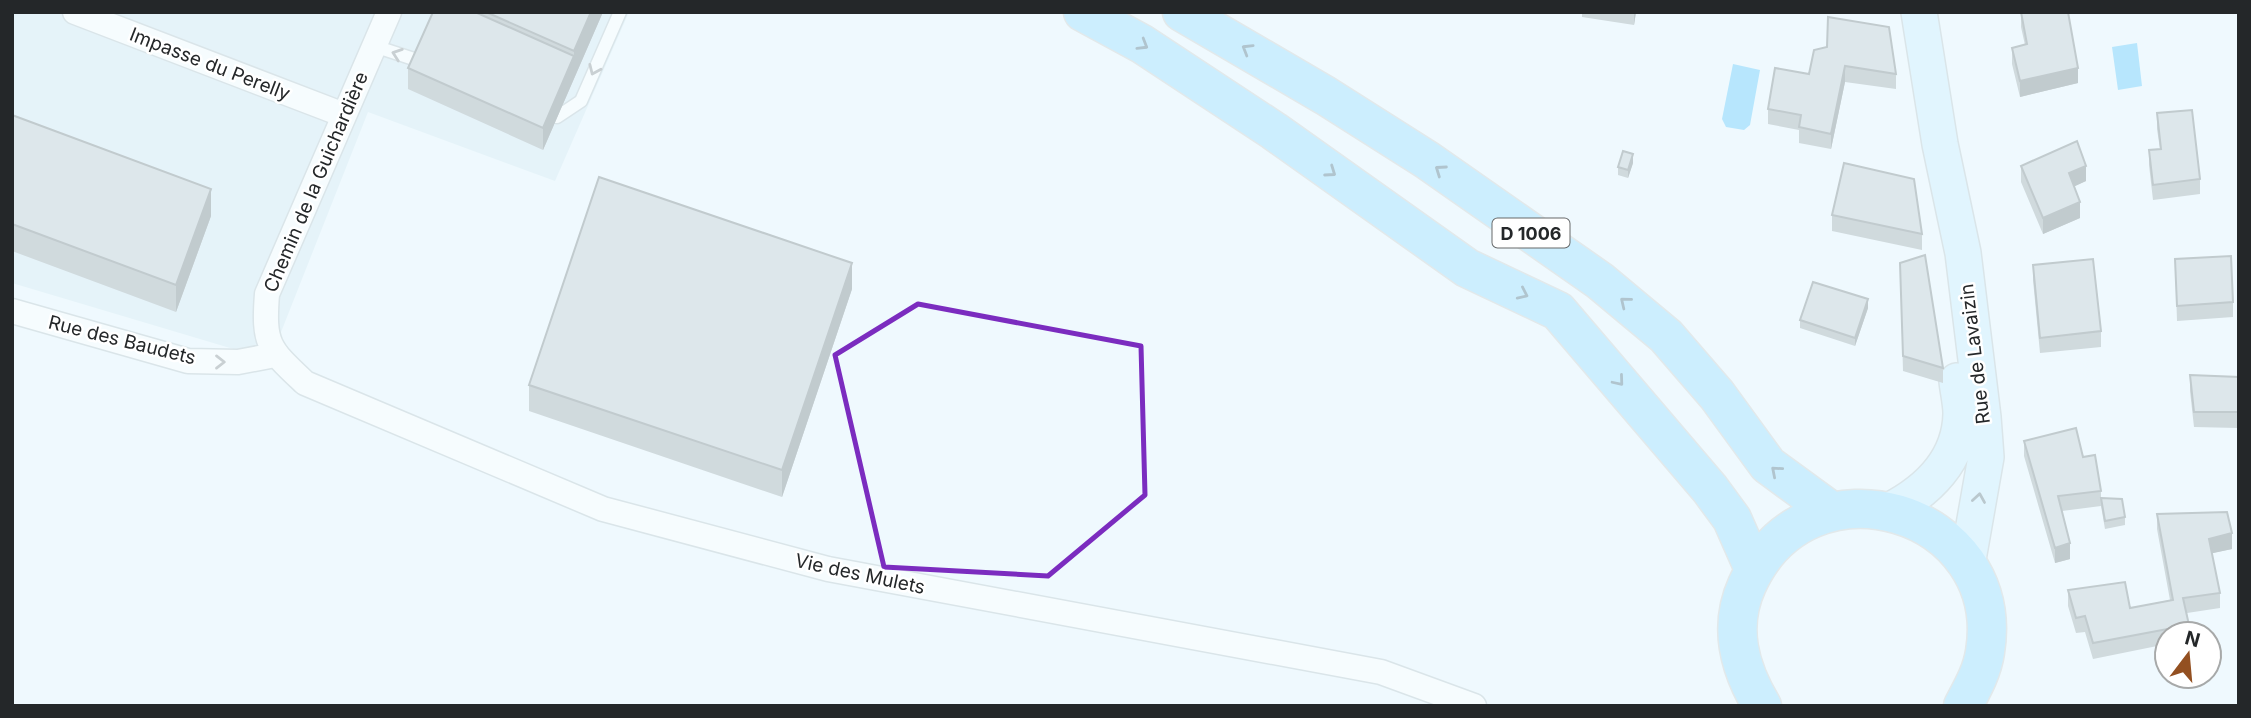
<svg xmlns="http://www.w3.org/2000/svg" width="2251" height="718" font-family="Inter,sans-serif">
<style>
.built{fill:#daebf4}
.water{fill:#74cffd}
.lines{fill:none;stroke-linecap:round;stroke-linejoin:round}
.lane-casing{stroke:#c2ccd1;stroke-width:15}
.street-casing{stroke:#c2ccd1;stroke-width:27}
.secondary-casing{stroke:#c2ccd1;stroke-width:38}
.primary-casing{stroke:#d3d4d4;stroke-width:41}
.lane{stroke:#fff;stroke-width:12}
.street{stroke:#fff;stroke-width:24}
.secondary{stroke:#d1f0ff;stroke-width:35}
.primary{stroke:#a3e0ff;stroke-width:38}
.wall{fill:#abb3b7}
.shaded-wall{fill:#8b9295}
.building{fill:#c7d0d5;stroke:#8b9295;stroke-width:2}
.oneway{stroke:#648494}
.oneway2{stroke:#9c9e9f}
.oneway3{stroke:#7a8c94}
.marked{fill:none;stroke:#7b2cbf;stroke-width:5;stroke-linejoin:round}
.labels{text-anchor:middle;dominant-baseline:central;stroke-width:5;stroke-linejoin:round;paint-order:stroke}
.shield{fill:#fff;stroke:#666869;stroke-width:2}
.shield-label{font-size:18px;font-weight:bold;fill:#242729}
.street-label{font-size:19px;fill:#242729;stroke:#fff}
</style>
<rect width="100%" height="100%" fill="#eff9fe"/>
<path class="built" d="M12,12h617l-74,169 -187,-69 -98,248 -258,-77z"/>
<path class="water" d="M2137,43l5,43 -24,4 -6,-43z
M1733,64l27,6 -10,55 -6,5 -18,-3 -4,-8z"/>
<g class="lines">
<defs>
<path id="lane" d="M374,46l46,15
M557,117l24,-16 39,-89"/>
<path id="street" d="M75,12l269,103
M389,12l-122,282c-4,51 2,55 38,89l298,126 225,60 553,103 93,34
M12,311l176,50 50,1 37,-7"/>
<path id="secondary" d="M1919,12l21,132 23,109 20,164 3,40 -19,108
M1889,511c39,-20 71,-51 72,-97 0,-11 -3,-23 -4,-33"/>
<path id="primary" d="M1083,12l59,32 132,87 193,137 91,43 152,178 22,30 22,50
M1182,12l144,84 101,64 173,121 66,55 51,59 51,70 63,46
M1762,706c-23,-38 -34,-79 -15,-121 61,-136 261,-75 238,67 -3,20 -13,37 -22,54"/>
</defs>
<use href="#lane" class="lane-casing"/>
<use href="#street" class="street-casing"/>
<use href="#secondary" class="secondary-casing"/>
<use href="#primary" class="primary-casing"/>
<use href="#lane" class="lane"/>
<use href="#street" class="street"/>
<use href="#secondary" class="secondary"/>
<use href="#primary" class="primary"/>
</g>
<path class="wall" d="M433,12h170l-60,138 -135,-61v-21z
M1582,12h54l-2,13 -52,-8z
M2021,12l57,71 -58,14 -8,-33v-16l13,-3 -4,-18z
M1814,50l82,24v15l-51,-7 -14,67 -32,-6v-13l-31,-6v-15l41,-35z
M2157,113l43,66v15l-47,6 -4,-35v-15l11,-1 -3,-20z
M12,115l199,101 -35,96 -164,-61z
M1633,163l-5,15 -10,-3v-8z
M2021,166l65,15 -12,5 6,32 -37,16 -22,-52z
M1832,215l90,19v16l-90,-19z
M2175,259l58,43v15l-56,4z
M1900,263l43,105v15l-40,-12z
M2033,265l68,66v16l-61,6 -7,-73z
M852,289l-70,208 -253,-86v-26z
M1868,308l-13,38 -55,-18v-8z
M2190,375l49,2v57l-1,-6 -44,-1 -4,-36z
M2024,441l59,16 18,34v7l24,19v8l-20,4 -4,-23 -39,5 8,48 -15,4 -31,-107z
M2157,514l75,35 -20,4 8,40v15l-33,5 2,12v9h-22v10l-74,15 -8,-27 -9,1 -8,-27v-16l62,18 40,-8 -13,-71z"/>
<path class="shaded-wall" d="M591,12h12l-60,138v-22l31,-72v-5z
M1634,12h2l-2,13z
M1845,66v16l-14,67v-15z
M2078,68v15l-58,14v-16z
M1633,154v9l-5,15v-8z
M2086,166v15l-17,8v-16z
M211,189v27l-35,96v-27z
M2080,202v16l-37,16v-16z
M852,263v26l-70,208v-27z
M1868,299v9l-13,38v-8z
M2232,533v16l-23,5v-15z
M2070,543v16l-15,4v-15z"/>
<path class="building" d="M433,12h42l99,44 -31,72 -135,-60z
M486,12h105l-17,39z
M2021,12h47l10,56 -58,13 -8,-33 15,-4z
M1828,17l61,10 7,47 -51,-8 -14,68 -32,-7 2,-12 -33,-6 7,-41 34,6 5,-24 13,-3z
M2192,110l8,69 -47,6 -4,-35 12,-1 -4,-36z
M12,115l199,74 -35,96 -164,-61z
M2077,141l9,25 -17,7 11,29 -37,16 -22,-52z
M1623,151l10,3 -5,16 -10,-3z
M1844,163l70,16 8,55 -90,-19z
M599,177l253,86 -70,207 -253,-85z
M1925,255l18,113 -40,-12 -3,-93z
M2231,256l2,46 -56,4 -2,-47z
M2093,259l8,72 -61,7 -7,-73z
M1813,282l55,17 -13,39 -55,-18z
M2190,375l49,2v35h-45z
M2076,428l7,29 12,-2 6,36 -43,5 12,47 -15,5 -31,-107z
M2101,498l21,1 3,18 -20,4z
M2227,512l5,21 -23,6 11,54 -37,5 6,27 -96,18 -8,-27 -9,2 -8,-28 57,-8 5,26 43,-8 -16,-86z"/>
<defs><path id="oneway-chevron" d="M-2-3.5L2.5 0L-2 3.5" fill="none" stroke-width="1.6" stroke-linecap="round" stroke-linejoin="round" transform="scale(1.75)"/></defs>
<g class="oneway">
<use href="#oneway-chevron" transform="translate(1143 45) rotate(31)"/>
<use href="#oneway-chevron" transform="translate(1247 49) rotate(-149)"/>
<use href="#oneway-chevron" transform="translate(1440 170) rotate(-145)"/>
<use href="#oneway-chevron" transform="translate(1331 172) rotate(35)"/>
<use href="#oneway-chevron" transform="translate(1523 294) rotate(25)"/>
<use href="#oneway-chevron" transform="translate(1625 302) rotate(-141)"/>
<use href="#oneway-chevron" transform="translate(1619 381) rotate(50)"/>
<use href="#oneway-chevron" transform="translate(1776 471) rotate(-139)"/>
</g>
<g class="oneway2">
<use href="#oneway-chevron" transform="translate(397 54) rotate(-161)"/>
<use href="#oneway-chevron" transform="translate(594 70) rotate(114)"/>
<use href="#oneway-chevron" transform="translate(220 362)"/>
</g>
<use class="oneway3" href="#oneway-chevron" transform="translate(1979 498) rotate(-81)"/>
<path d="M0 0H2251V718H0ZM918,304l223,42 4,149 -97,81 -164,-9 -49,-212z" fill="#eff9fe" fill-opacity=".55" fill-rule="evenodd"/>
<path class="marked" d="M918,304l223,42 4,149 -97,81 -164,-9 -49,-212z"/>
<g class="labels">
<rect class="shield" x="1492.5" y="218.5" width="77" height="29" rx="5"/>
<g class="shield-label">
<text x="1531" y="233">D 1006</text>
</g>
<g class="street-label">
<text transform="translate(210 64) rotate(21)">Impasse du Perelly</text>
<text transform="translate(316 182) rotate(-67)">Chemin de la Guichardière</text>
<text transform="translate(122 340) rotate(14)">Rue des Baudets</text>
<text transform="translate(1975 354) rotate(-97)">Rue de Lavaizin</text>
<text transform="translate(860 574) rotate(12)">Vie des Mulets</text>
</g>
</g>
<rect width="2251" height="718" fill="none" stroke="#242729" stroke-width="28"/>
<g transform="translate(2188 655) rotate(16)"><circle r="33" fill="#ffffff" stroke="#a7a9a9" stroke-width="2"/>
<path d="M0-5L12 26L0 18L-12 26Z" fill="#935021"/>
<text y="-10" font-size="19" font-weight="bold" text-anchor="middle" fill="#242729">N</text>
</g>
</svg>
